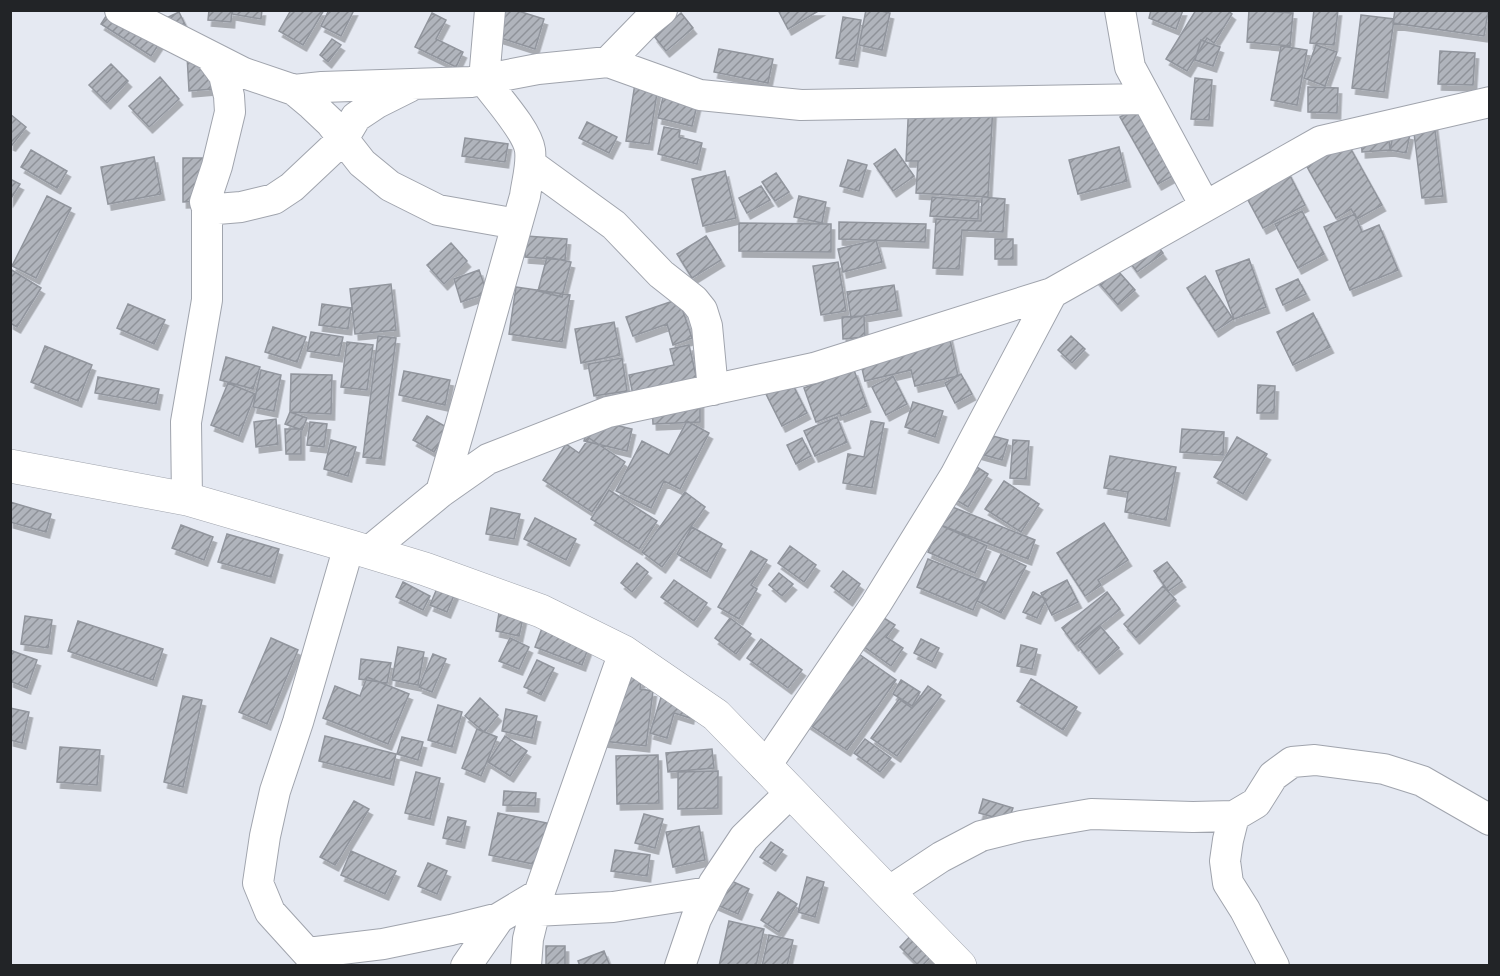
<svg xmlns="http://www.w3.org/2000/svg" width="1500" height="976" font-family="Overpass,sans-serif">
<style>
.building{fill:url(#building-hatch);stroke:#91959d;stroke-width:1.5;filter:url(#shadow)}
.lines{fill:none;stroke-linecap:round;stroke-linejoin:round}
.street-casing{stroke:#a0a4ad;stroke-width:32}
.secondary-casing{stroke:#a0a4ad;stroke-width:34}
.street{stroke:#fff;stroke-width:30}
.secondary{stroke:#fff;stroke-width:33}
</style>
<defs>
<pattern id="building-hatch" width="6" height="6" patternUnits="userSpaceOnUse" patternTransform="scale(1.5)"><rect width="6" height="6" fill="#b0b4bc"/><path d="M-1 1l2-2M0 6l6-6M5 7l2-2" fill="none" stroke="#8f9299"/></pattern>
<filter id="shadow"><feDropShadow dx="3.5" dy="6" stdDeviation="0" flood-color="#0004"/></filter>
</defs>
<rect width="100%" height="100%" fill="#e5e9f2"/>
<path class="building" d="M110,10l54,26 -13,20 -50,-32z
M209,10h23l-1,12 -23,-2z
M233,10h29l-1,9 -29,-5z
M291,10h33l-21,35 -24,-14z
M329,10h25l-13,26 -20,-10z
M498,10h17l29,9 -9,30 -44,-14z
M778,10h42l-32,19z
M866,10h11l13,3 -8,37 -23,-5z
M1151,10h32l-7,19 -27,-11z
M1196,10h31l5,4 -18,29 -7,-5 -20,33 -21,-12z
M1249,10l44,3 -3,33 -43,-4z
M1314,10h24l-4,35 -24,-2z
M1395,10l93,2 -4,24 -91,-13z
M179,12l11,23 -30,-14z
M432,13l14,7 -10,19 27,13 -7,15 -41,-20z
M681,13l12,15 -27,23 -12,-15z
M1361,15l33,4 -10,73 -32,-4z
M843,17l18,3 -7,41 -18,-3z
M332,39l9,6 -13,17 -8,-7z
M1201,40l19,7 -7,19 -18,-6z
M1316,45l21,7 -12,34 -21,-8z
M1281,46l26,4 -10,55 -26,-5z
M719,49l54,10 -5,24 -54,-11z
M1440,51l35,2 -2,32 -35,-1z
M187,55l38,33 -36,3z
M111,64l17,17 -21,22 -18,-18z
M160,77l19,22 -30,28 -20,-21z
M636,77l23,3 -10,64 -23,-3z
M1195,78l17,2 -3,40 -18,-1z
M1308,87l30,1 -1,25 -29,-1z
M664,93l34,8 -6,25 -34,-8z
M909,101l84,4 -5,92 -72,-4 2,-32h-12z
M1138,107l38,67 -18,10 -38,-67z
M10,114l16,13 -14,18 -2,-1z
M587,122l30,15 -8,16 -30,-15z
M1434,122l9,74 -21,2 -9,-73z
M664,127l16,3 -1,7 23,6 -5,21 -39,-10z
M1388,129l2,21 -28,2 -1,-21z
M1394,131l16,3 -4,19 -16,-3z
M465,138l43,6 -3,18 -43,-6z
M1347,142l35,63 -25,14 -6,-10 -15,9 -30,-53z
M1119,147l8,34 -49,13 -9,-34z
M895,149l19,27 -21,15 -19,-27z
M31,150l36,21 -10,17 -36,-21z
M154,157l7,37 -53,10 -7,-37z
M183,158h22v43l-22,1z
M848,160l19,5 -8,26 -19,-5z
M1282,160l23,45 -42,23 -24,-45z
M725,171l11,47 -33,8 -11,-47z
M776,173l13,19 -14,9 -13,-19z
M10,179l10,5 -10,16z
M761,186l9,14 -23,13 -8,-15z
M47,196l24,12 -35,70 -24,-12z
M799,196l27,6 -4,21 -28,-6z
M932,197l47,4 -1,18 -48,-3z
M982,197l23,2 -2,33 -41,-2 -3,39 -26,-1 3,-49 45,2z
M1302,211l22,43 -26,14 -23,-44z
M1355,214l7,18 17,-7 19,45 -48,20 -26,-63z
M839,222l87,2 -1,18 -86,-3z
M739,223l92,1v28l-92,-1z
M1149,234l14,19 -26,19 -14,-19z
M526,236l41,3 -2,21 -40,-3z
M706,236l15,24 -29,18 -15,-24z
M995,239h18v20h-18z
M876,240l6,22 -39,10 -5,-23z
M451,243l16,18 -23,23 -17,-19z
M547,257l24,5 -9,35 -24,-6z
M1249,259l17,48 -32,12 -18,-48z
M838,262l8,49 -25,4 -8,-49z
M1110,262l25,28 -17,15 -25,-29z
M10,269l31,19 -24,39 -7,-4z
M479,270l8,23 -26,9 -7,-23z
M1205,276l28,43 -18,12 -28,-43z
M1298,279l8,15 -23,11 -7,-16z
M391,284l5,46 -41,4 -5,-45z
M894,285l4,25 -47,8 -4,-26z
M516,287l54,8 -8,47 -53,-8z
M679,299l13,39 -19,7 -6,-21 -34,12 -7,-19z
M128,304l37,16 -11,24 -37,-16z
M322,304l29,4 -3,21 -29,-4z
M1313,313l17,34 -37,18 -16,-33z
M864,316l1,21 -22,2 -1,-22z
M614,322l6,33 -39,8 -6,-34z
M273,327l33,10 -9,25 -32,-10z
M948,331l10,45 -43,10 -4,-16 -46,11 -7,-29z
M311,332l32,5 -4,19 -32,-5z
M378,336l18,2 -15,121 -18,-2z
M1071,336l14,13 -13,14 -14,-13z
M347,342l26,3 -6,45 -26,-3z
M689,345l8,35 -64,15 -4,-20 45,-10 -4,-16z
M45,346l47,19 -14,36 -47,-19z
M226,357l34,10 -7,22 -33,-9z
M622,358l5,33 -33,5 -6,-32z
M261,370l20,5 -7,36 -21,-4z
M854,370l13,36 -26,10 -1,-3 -24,9 -12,-34z
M404,371l46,9 -5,25 -46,-10z
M291,374l41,1 -1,39 -41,-2z
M961,374l11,20 -17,9 -10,-20z
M893,376l14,28 -21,11 -14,-28z
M98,377l61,12 -3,15 -61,-11z
M790,379l17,34 -25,13 -17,-34z
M228,383l27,11 -16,42 -28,-11z
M1258,385l17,1 -1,27h-17z
M700,400v22l-47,2 -1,-21z
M913,402l30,9 -8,26 -30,-10z
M290,412l17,6 -5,12 -17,-6z
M427,416l21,12 -14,24 -21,-12z
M837,417l10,25 -32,14 -11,-25z
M276,419l2,25 -22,3 -2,-25z
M590,419l42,10 -5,22 -43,-10z
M687,421l22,12 -29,56 -16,-8 -13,27 -35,-17 26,-50 27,14z
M871,421l13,2 -12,65 -29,-5 5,-29 16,3z
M310,422l17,2 -3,23 -17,-2z
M285,429h16v25h-15z
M1182,429l42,3 -1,23 -43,-3z
M978,432l30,8 -6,20 -29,-8z
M1237,437l30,17 -24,40 -29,-17z
M589,438l36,24 -33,50 -49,-32 23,-36 13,9z
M802,438l9,18 -15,8 -9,-19z
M331,440l25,7 -8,29 -24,-7z
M1013,440l16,1 -3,38 -16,-1z
M1110,456l66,11 -10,53 -41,-8 3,-20 -24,-4z
M964,459l24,15 -20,33 -24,-14z
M1004,481l35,23 -18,28 -36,-23z
M609,490l48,31 -18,28 -48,-30z
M685,492l20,15 -43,60 -20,-15z
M10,502l41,12 -5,18 -36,-10z
M945,504l90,36 -7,19 -90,-35z
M491,508l29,6 -6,25 -28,-5z
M535,518l41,21 -10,21 -42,-21z
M1104,523l24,37 -30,20 3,5 -16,11 -28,-43z
M181,525l32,12 -9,23 -32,-12z
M940,525l47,21 -12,27 -47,-21z
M692,527l30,17 -15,28 -30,-18z
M227,534l52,15 -8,28 -53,-15z
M790,546l26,19 -12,17 -26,-19z
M751,551l16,9 -16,25 6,4 -18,30 -21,-12z
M1001,554l25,12 -25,47 -24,-12z
M928,559l57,23 -12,28 -56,-23z
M1167,562l15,19 -14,10 -14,-20z
M637,563l11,9 -16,20 -11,-9z
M843,571l17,13 -11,16 -18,-14z
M779,573l14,11 -11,12 -13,-11z
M674,580l33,23 -13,18 -33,-24z
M1067,580l11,22 -26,13 -11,-22z
M403,582l27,14 -7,14 -27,-13z
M438,586l17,7 -8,19 -17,-7z
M1163,586l13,14 -40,38 -12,-14z
M1033,592l13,7 -9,19 -14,-6z
M1107,592l13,17 -45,36 -13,-17z
M499,613l24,5 -4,18 -23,-5z
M876,613l19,12 -9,12 17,11 -12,18 -35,-25z
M547,615l47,17 -12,33 -47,-18z
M25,616l27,4 -4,28 -27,-4z
M730,618l21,16 -15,20 -21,-16z
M78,621l85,28 -10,31 -85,-29z
M1100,626l19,22 -23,20 -18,-22z
M271,638l27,12 -31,74 -28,-12z
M510,638l19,9 -10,22 -20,-8z
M761,639l41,31 -14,18 -41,-30z
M921,639l18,9 -7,14 -18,-9z
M1021,645l16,4 -5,20 -15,-3z
M398,647l26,5 -6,33 -26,-5z
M10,650l27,10 -10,28 -17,-7z
M615,650l30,4 -5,35 13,2 -7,55 -43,-5z
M856,652l40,28 -49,70 -40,-27z
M433,654l13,5 -14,33 -13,-5z
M361,659l30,4 -4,20 -28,-4z
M537,660l17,8 -13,27 -17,-8z
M367,677l42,17 -21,50 -65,-26 12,-32 25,10z
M1031,679l46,28 -14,23 -46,-29z
M901,680l19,12 -8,14 -19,-12z
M928,686l13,9 -44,61 -26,-18 28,-39 13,9z
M664,688l32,9 -6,21 -16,-5 -7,25 -17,-5z
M183,696l19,4 -19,87 -19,-5z
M480,698l18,17 -14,17 -19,-16z
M438,705l24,7 -10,35 -24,-7z
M10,708l19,4 -7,31 -12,-3z
M506,709l31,7 -5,22 -30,-7z
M477,729l20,8 -16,39 -19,-8z
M325,736l71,18 -6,25 -71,-18z
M505,736l22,15 -17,25 -22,-14z
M402,737l21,5 -5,18 -21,-6z
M865,739l26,19 -11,14 -26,-19z
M60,747l40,3 -3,35 -40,-3z
M712,749l2,19 -46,4 -2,-19z
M658,755l1,48 -42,1 -1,-48z
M718,771v37l-40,1v-37z
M416,772l24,6 -10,41 -25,-6z
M504,791l32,2 -1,13 -32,-1z
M983,799l30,9 -5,13 -29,-8z
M354,801l15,8 -34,56 -15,-8z
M498,813l49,10 -9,42 -49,-10z
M644,814l19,5 -8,29 -20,-5z
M448,817l18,4 -5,21 -18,-4z
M699,826l6,34 -32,7 -7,-35z
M771,842l12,8 -11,15 -12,-8z
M615,850l35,5 -3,21 -36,-5z
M351,851l45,20 -11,23 -44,-19z
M428,863l19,8 -10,23 -19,-8z
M807,877l17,5 -9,35 -17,-5z
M727,879l22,10 -11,25 -23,-10z
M778,892l19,12 -18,28 -18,-12z
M729,921l35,8 -8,37h-37z
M916,930l20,21 -14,15h-3l-19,-19z
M769,935l24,5 -6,26h-25z
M546,946h19v20h-19z
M604,951l6,15h-30l-2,-5z"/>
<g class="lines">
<defs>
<path id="street" d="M120,10l124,63 50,17 18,15 18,17 32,41 28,23 48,24 79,14
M1120,10l10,57 75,139
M608,62l38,-39 16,-13
M294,90l28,-3 149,-5 67,-13 70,-7 92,33 101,10 346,-6
M530,164l84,61 47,49 33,26 8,10 5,16 6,64
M207,208l10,1 24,-2 33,-8 18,-12 51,-48 13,-22 21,-14 32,-16
M441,492l19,-65 65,-231c2,-15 7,-31 5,-46 -3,-20 -34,-53 -46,-70l6,-70
M187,499l-1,-77 21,-122v-92l-2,-6 12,-36 13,-54 -1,-16 -5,-21 -14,-19
M368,552l73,-60 47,-33 120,-47 206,-44 238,-75 269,-152 169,-39
M765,767l111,-163 79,-128 97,-183
M1234,816l-6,24 -3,21 3,22 17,27 29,56
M888,892l53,-35 40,-21 40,-10 70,-12 102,3 41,-1 22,-13 17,-27 19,-14 23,-2 69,9 38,12 68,39
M535,911l78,-4 96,-15
M308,953l75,-9 68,-14 48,-12 40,-24
M319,966l-49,-54 -12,-29 7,-47 10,-45 23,-69 51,-176
M466,966l33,-48
M526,966l2,-27 11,-45 85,-242
M680,966l16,-47 18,-36 30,-45 47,-46"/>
<path id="secondary" d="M10,466l177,33 162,47 76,23 116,42 83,41 92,63 244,251"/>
</defs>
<use href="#street" class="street-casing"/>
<use href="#secondary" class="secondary-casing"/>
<use href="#street" class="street"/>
<use href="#secondary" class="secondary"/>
</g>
<rect width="1500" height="976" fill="none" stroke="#222427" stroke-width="24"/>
</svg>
